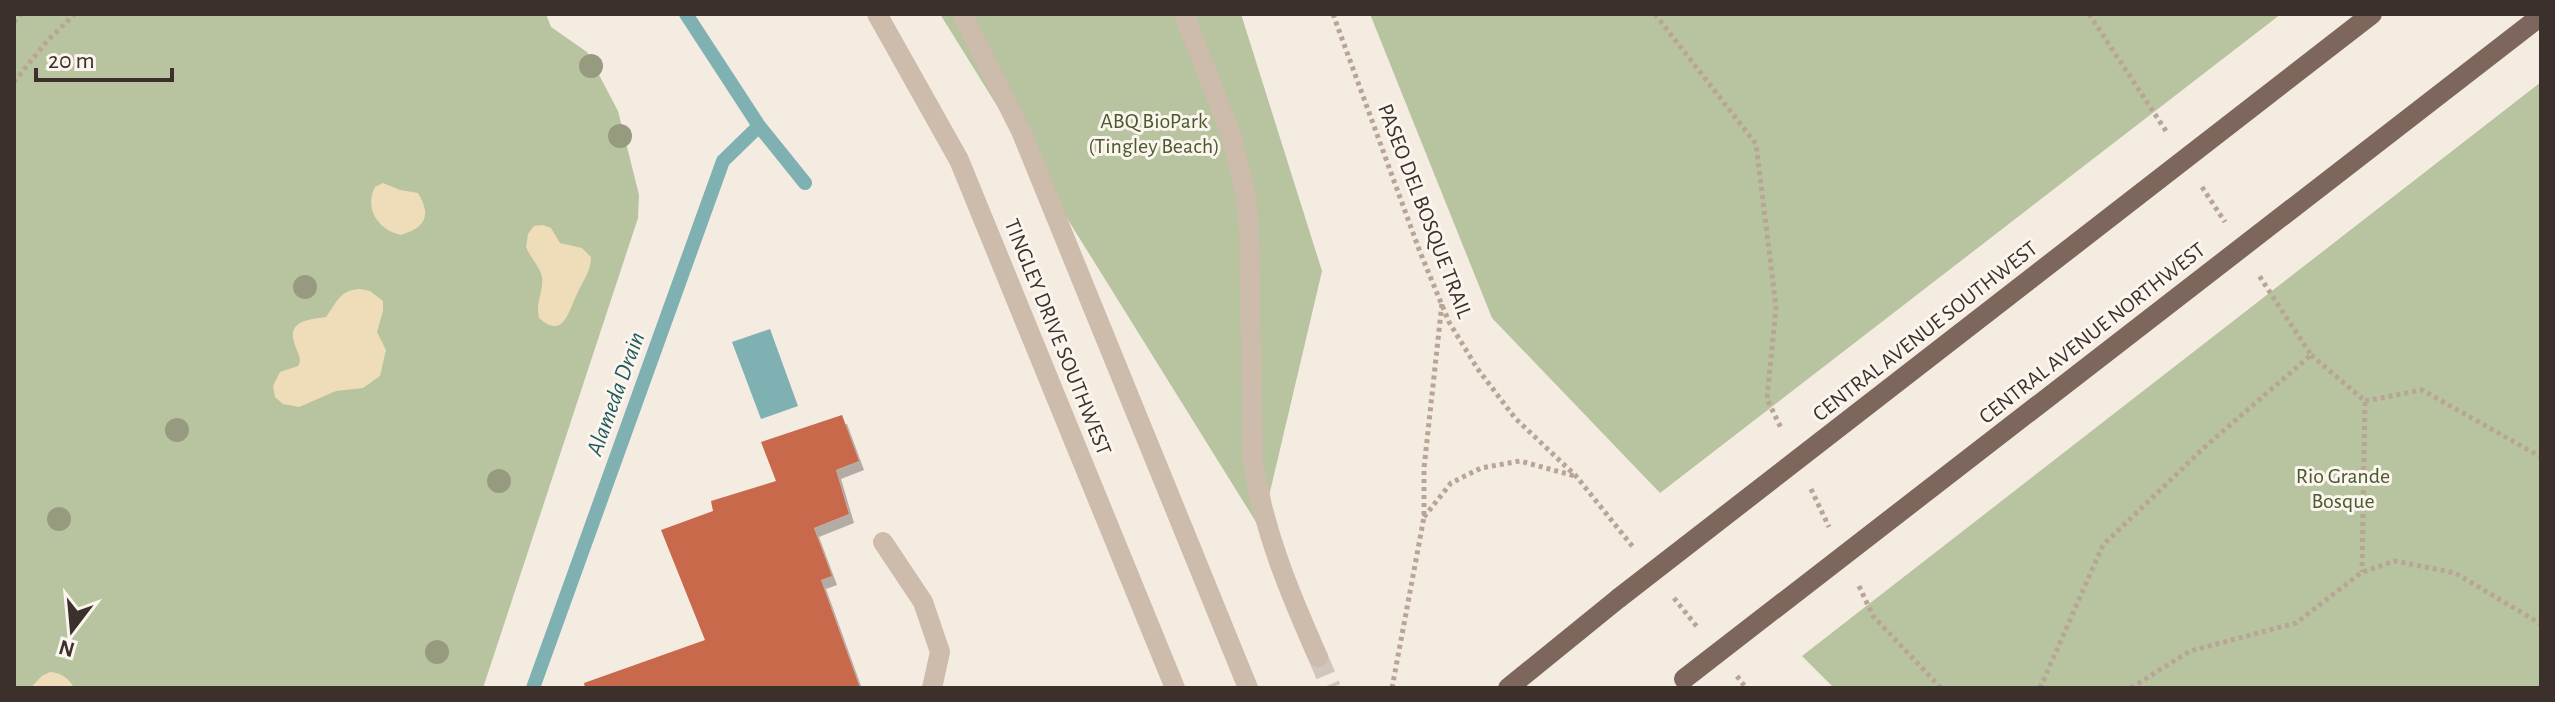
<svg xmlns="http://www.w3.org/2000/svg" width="2555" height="702" font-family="'Alegreya Sans',sans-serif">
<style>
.green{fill:#b8c4a0}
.sand{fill:#efdcb8}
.water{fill:#7fb0b2}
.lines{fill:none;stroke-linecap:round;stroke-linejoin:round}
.stream{stroke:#7fb0b2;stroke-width:14}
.building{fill:#c8694b;filter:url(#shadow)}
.minor-tunnel{stroke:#cfc6bd;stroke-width:20;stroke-dasharray:20 10;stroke-linecap:butt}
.path{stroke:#b9a596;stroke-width:5;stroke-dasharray:4 4;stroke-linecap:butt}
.minor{stroke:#cdbbac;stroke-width:20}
.major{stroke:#7d675c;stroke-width:20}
.major-bridge{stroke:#7d675c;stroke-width:20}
.tree{fill:#969b7f}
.labels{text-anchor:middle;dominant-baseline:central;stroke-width:6;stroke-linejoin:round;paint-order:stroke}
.park-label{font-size:22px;fill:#4a5a2e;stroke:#fbf5ee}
.street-label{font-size:22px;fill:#3b302b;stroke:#fbf5ee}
.water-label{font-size:24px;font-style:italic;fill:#1f5a5e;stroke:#fbf5ee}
</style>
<defs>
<filter id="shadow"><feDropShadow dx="5" dy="9" stdDeviation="0" flood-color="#0004"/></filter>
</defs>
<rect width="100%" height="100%" fill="#f4ebe1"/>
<path class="green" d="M14,14h532l5,13 36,25 31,59 21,84 -1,23 -155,470h-469z
M940,14h301l81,257 -61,259z
M1370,14h911l-621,479 -168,-175z
M2541,82v606h-707l-32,-32z"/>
<path class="sand" d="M383,183l17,7 18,3c14,23 7,35 -17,42 -23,-5 -37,-26 -26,-48z
M543,225l8,3 9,15 22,5 9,9c0,15 -8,23 -14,37 -9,18 -13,46 -38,24 -4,-16 5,-27 3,-41 -2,-10 -12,-20 -16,-30l2,-13 6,-8z
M360,289l10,2 13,10v10l-6,21 9,18 -6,26 -17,12 -27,3 -37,16 -16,-3 -8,-7 -2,-11 7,-14 18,-6 2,-4c0,-8 -4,-12 -6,-20 -7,-22 18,-23 32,-25 11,-14 13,-27 34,-28z
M50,672c11,1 19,6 24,16h-44l12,-12z"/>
<path class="water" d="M770,329l28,77 -37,13 -29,-77z"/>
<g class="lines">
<path class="stream" d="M686,14l73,112 46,57
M533,688l190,-527 36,-35"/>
</g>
<path class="building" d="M842,415l17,46 -23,9 13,44 -35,14 18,48 -11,4 39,108h-275l-1,-5 121,-43 -44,-110 52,-19 -2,-10 65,-20 -15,-39z"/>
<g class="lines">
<path class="minor-tunnel" d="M1318,657l13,31"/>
<path class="path" d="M1333,14l87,238 29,70 28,46 38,50 61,58 57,71
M1655,14l101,130 20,163 -9,92 15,31
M2089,14l77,117
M14,22l7,-8
M14,82l33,-41 28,-27
M2202,187l23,35
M2311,355l54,46 -3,171
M2365,401l57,-11 119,67
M1811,489l18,38
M1424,517l27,-34 30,-15 39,-7 55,15
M1859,586l14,30 68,72
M1674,598l24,30
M1737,676l9,12
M1392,688l32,-171v-49l18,-165
M2040,688l63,-143 105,-101 103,-89 -53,-81
M2131,688l59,-37 106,-28 66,-51 33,-11 60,12 86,51"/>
<path class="minor" d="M877,14l82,146 216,528
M962,14l59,117 227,557
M1184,14l48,123 14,60 3,34 4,229c10,70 37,134 65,197
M883,542l40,60 17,50 -8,36"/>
<path class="major" d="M1508,688l111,-90"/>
<path class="major-bridge" d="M1619,598l753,-584
M1684,679l857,-663"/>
</g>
<g class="tree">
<circle cx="591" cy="66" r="12"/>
<circle cx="620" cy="136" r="12"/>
<circle cx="305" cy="287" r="12"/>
<circle cx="177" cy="430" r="12"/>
<circle cx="499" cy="481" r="12"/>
<circle cx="59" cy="519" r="12"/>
<circle cx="437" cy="652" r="12"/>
</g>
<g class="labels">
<g class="park-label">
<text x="1154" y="121">ABQ BioPark<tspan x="1154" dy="25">(Tingley Beach)</tspan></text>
<text x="2343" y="476">Rio Grande<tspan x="2343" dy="25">Bosque</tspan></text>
</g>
<g class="street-label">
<text transform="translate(1425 211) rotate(69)">PASEO DEL BOSQUE TRAIL</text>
<text transform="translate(1925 331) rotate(-38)">CENTRAL AVENUE SOUTHWEST</text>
<text transform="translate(2092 333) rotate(-38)">CENTRAL AVENUE NORTHWEST</text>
<text transform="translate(1058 337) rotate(68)">TINGLEY DRIVE SOUTHWEST</text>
</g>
<g class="water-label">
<text transform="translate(616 394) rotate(-70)">Alameda Drain</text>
</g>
</g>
<rect width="2555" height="702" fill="none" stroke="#3b302b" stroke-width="32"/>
<g transform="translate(72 630) rotate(196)" stroke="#fbf5ee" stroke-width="6" paint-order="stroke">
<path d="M0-6L14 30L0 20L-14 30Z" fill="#3b302b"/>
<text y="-12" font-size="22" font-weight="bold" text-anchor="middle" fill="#3b302b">N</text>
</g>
<path d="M36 68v12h136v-12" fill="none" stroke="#3b302b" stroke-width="4"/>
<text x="48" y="68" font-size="24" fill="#3b302b" stroke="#fbf5ee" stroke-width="6" paint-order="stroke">20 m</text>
</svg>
